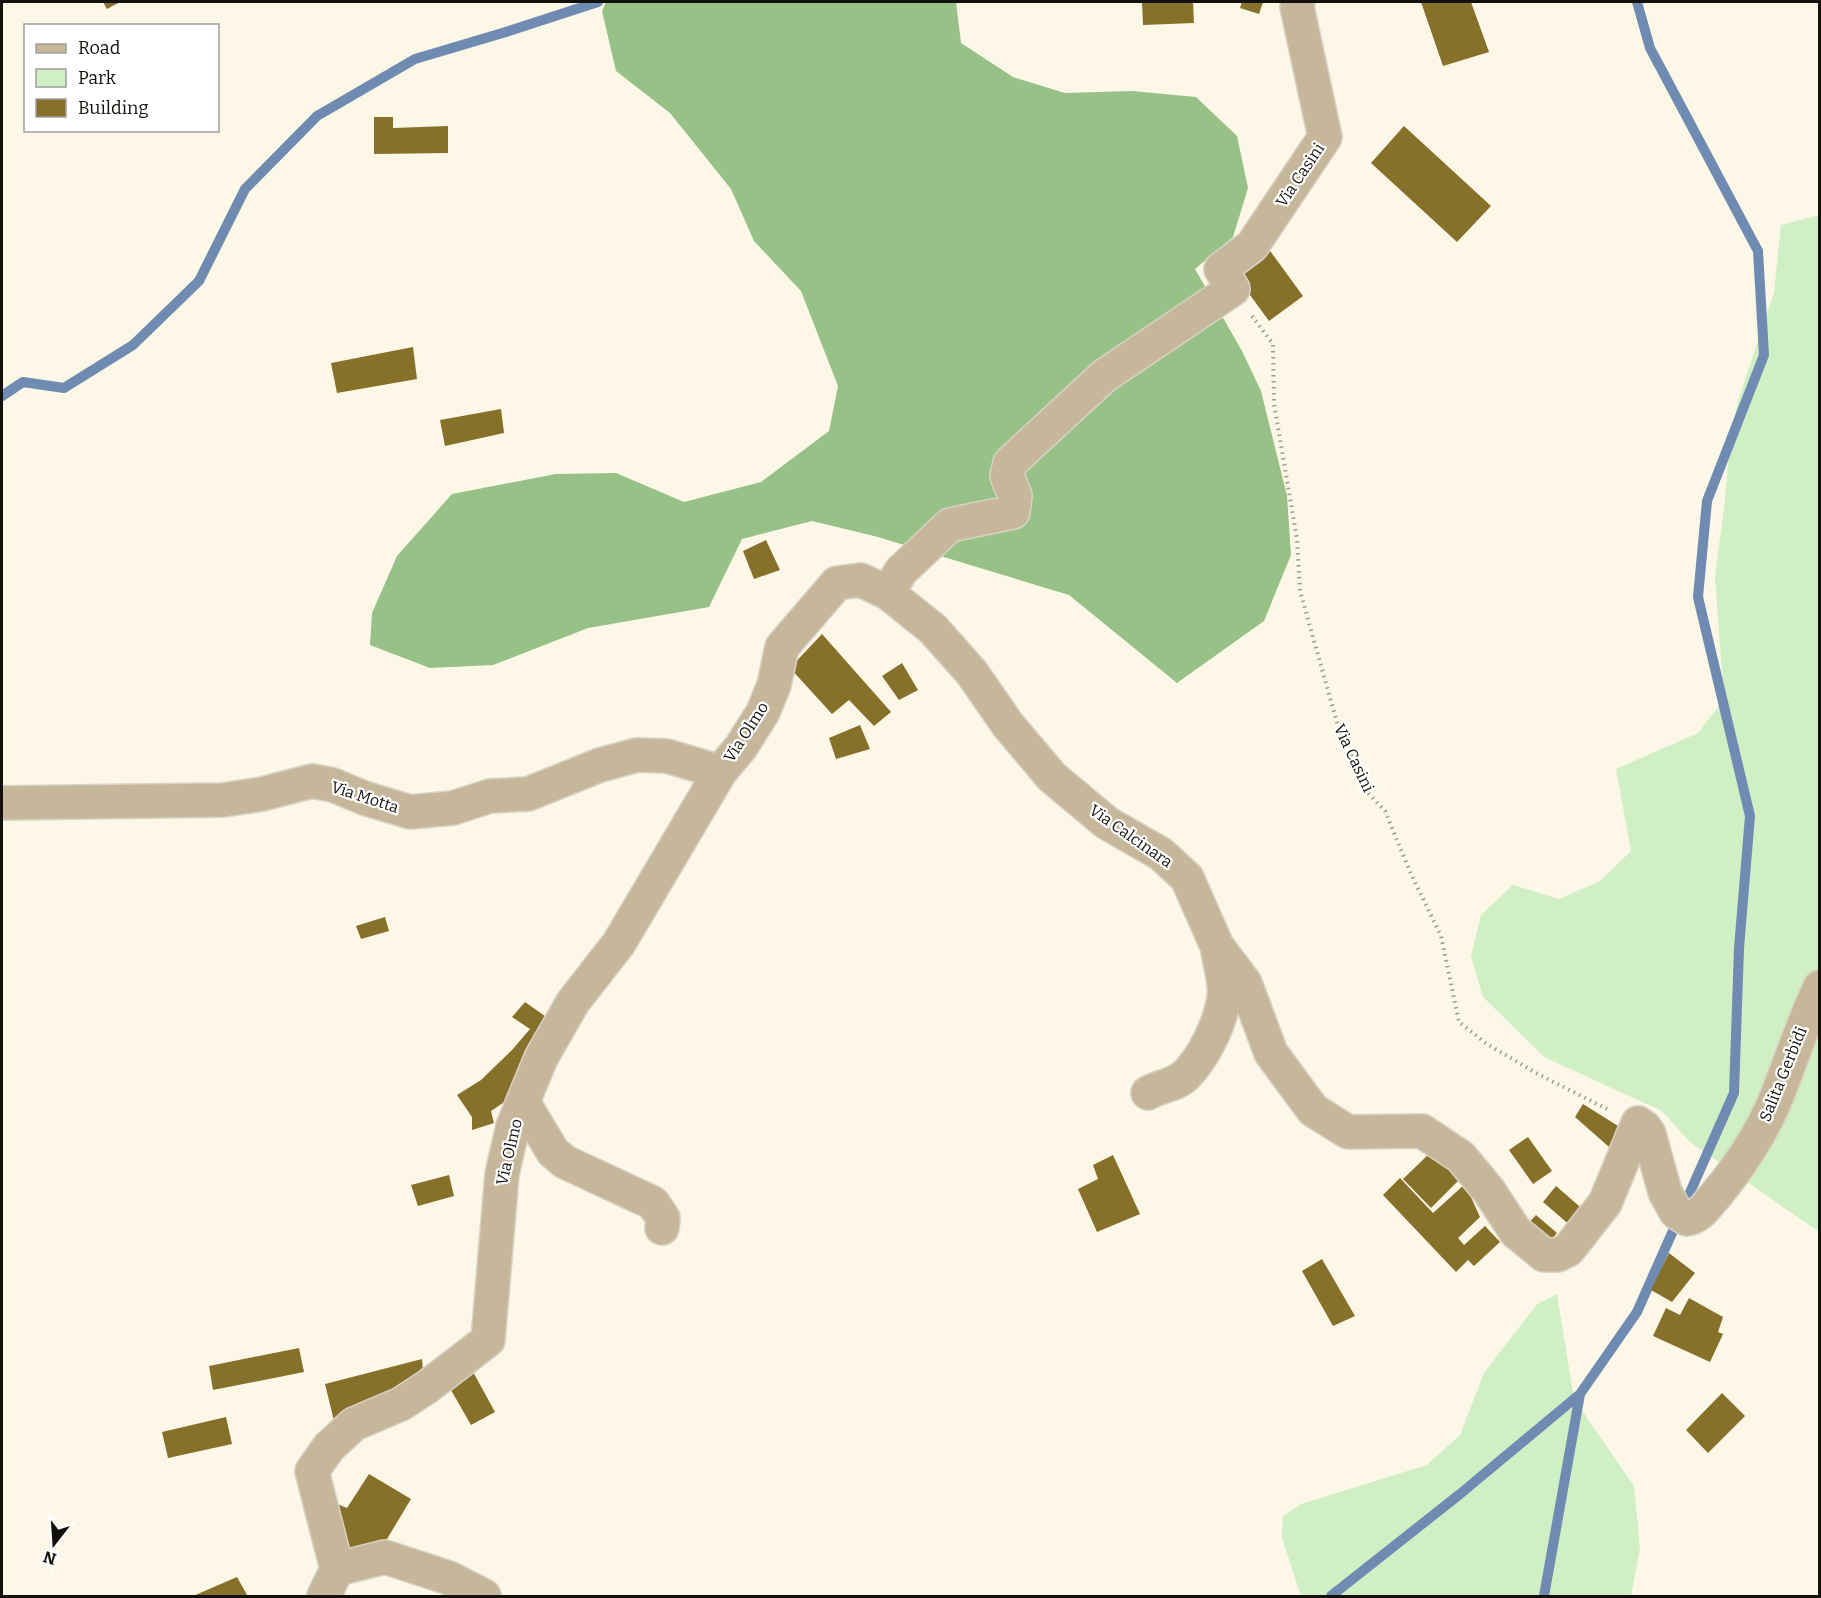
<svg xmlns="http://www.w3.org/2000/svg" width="1821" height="1598" font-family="Bitter,serif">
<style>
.green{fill:#d0efc5}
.forest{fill:#97c187}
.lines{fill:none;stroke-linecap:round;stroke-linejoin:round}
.stream{stroke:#6f8bb1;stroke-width:10}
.building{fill:#87702a}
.minor-casing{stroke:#d7d2c4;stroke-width:36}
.path{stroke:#9e9a8f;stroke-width:4;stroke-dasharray:1.5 4.5;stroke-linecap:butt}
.minor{stroke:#c6b79b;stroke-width:33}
.labels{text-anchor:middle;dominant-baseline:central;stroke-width:4.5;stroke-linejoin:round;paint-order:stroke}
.street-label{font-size:16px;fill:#13110c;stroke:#fff}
</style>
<rect width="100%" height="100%" fill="#fcf7e7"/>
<path class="green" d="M1815,216h4v1016l-129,-90 -28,-31 -118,-54 -61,-60 -12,-41 10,-41 32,-30 46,14 41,-18 31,-30 -15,-82 82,-36 26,-34 -9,-122 10,-78 6,-67 7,-31 36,-109 7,-67z
M1557,1294l17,105 60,87 6,62 -9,48h-330l-19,-58 1,-22 18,-12 126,-39 33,-30 24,-62 53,-69z"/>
<path class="forest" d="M606,2h350l5,41 52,34 52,16 67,-2 64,6 41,39 11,52 -15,49 -38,32 47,82 19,40 26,105 4,59 -27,66 -87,62 -108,-88 -191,-58 -66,-16 -70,18 -33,68 -121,21 -95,37 -63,3 -60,-23 2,-32 25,-57 55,-62 104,-20 60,-1 68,29 77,-20 68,-51 9,-45 -37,-95 -47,-50 -23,-52 -61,-76 -54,-42 -14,-60z"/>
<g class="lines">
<path class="stream" d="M2,396l21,-14 41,6 69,-43 66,-64 46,-92 72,-73 98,-57 94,-28 89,-29
M1331,1596l129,-102 120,-100
M1544,1596l36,-202 57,-82 97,-219 5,-145 11,-132 -52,-219 9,-96 57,-146 -6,-104 -108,-203 -13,-46"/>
</g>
<path class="building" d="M103,2h17l-13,7z
M1142,2h51l1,21 -51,2z
M1242,2h21l-4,12 -19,-6z
M1421,2h50l18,50 -46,14z
M374,117h19v11l55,-2v27l-74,1z
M1404,126l87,80 -34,36 -86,-79z
M1268,248l35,48 -34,25 -35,-48z
M413,347l4,32 -80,14 -6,-30z
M501,409l3,24 -59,13 -5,-26z
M766,540l14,30 -26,9 -11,-28z
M822,634l69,78 -17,14 -25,-26 -17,14 -42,-46z
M902,663l16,27 -19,10 -17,-24z
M860,725l10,24 -34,10 -7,-21z
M385,917l4,14 -28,8 -5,-13z
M525,1002l34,24 -44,69 -24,16 3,12 -22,7v-13l-15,-22 24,-15 31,-30 18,-21 -18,-12z
M1583,1104l43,27 -9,23 -42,-37z
M1528,1137l24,34 -19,13 -24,-34z
M1431,1152l29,27 -29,29 -28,-29z
M1113,1155l27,59 -43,18 -19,-43 20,-10 -5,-14z
M449,1175l5,21 -36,10 -7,-21z
M1400,1178l33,35 32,-29 15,33 -22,21 6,7 21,-19 15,16 -26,24 -6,-6 -12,12 -73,-77z
M1556,1186l30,26 -14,15 -29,-25z
M1536,1215l21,18 -11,13 -21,-19z
M1669,1253l26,20 -23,29 -21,-12z
M1322,1259l33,57 -22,10 -31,-55z
M1689,1298l34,19 -5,15 5,2 -13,28 -57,-26 13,-28 14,7z
M299,1348l5,24 -91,18 -4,-24z
M422,1359l2,25 -88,45 -11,-45z
M472,1370l23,42 -24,13 -24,-42z
M1722,1393l23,23 -37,37 -22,-23z
M226,1417l6,27 -64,14 -6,-26z
M369,1474l42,25 -30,50 -39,8 -12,-56 17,7z
M237,1577l10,18 -4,1h-50z"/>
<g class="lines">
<defs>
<path id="minor" d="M888,593l45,36 39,44 36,52 44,52 55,46 54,31 26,24 30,68 28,37 26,70 42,57 35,22 74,-1 39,26 28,34 27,41 28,23h13l11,-5 37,-47 33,-80 7,5 4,6 16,58 11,20 11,7c14,-3 19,-13 28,-23 22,-26 46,-62 59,-93 16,-38 28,-79 46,-116
M2,803l221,-3 39,-6 50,-13 21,4 31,13 46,14 43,-4 37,-12 38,-2 72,-29 37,-10 30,1 53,16
M1148,1093c12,-7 28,-8 38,-18 18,-18 35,-53 38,-78 2,-14 -4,-32 -6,-46
M523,1102l30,50 12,10 88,41 10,15 -1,10
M337,1569l48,-12 64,21 35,18
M324,1596l13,-27 -25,-98 17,-24 25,-23 47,-20 26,-17 61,-47 14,-166 11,-48 28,-68 32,-56 46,-59 101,-171 21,-25 22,-35 11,-27 8,-38 55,-64 24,-3 27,13 13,-22 49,-46 63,-13 2,-16 -8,-20 3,-13 94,-87 129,-87 -12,-20 31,-23 73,-109 -28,-130 1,-5"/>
</defs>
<use href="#minor" class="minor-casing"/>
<path class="path" d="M1252,316l21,28 1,60 23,135 3,52 38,135 31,68 16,17 26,63 30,62 18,86 28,22 49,29 71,36"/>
<use href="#minor" class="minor"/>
</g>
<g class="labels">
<g class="street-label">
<text transform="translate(1300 175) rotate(-56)">Via Casini</text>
<text transform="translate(746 732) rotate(-57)">Via Olmo</text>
<text transform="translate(1354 758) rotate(65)">Via Casini</text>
<text transform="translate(365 797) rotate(18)">Via Motta</text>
<text transform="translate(1131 836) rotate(35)">Via Calcinara</text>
<text transform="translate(1783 1074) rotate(-68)">Salita Gerbidi</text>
<text transform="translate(509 1152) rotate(-77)">Via Olmo</text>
</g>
</g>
<rect width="1821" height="1598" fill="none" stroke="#13110c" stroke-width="6"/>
<rect x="24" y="24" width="195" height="108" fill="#ffffff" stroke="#a1a09e" stroke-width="1.5"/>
<rect x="36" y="44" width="30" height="9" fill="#c6b79b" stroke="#a1a09e" stroke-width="1.5"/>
<text x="78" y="54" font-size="18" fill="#13110c">Road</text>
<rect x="36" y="69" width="30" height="18" fill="#d0efc5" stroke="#a1a09e" stroke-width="1.5"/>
<text x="78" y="84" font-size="18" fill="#13110c">Park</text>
<rect x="36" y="99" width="30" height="18" fill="#87702a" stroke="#a1a09e" stroke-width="1.5"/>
<text x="78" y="114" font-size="18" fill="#13110c">Building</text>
<g transform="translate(54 1544) rotate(197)" stroke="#ffffff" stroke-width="4.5" paint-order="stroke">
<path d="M0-4.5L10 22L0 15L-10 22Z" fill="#13110c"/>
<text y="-9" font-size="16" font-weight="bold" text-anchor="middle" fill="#13110c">N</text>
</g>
</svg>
